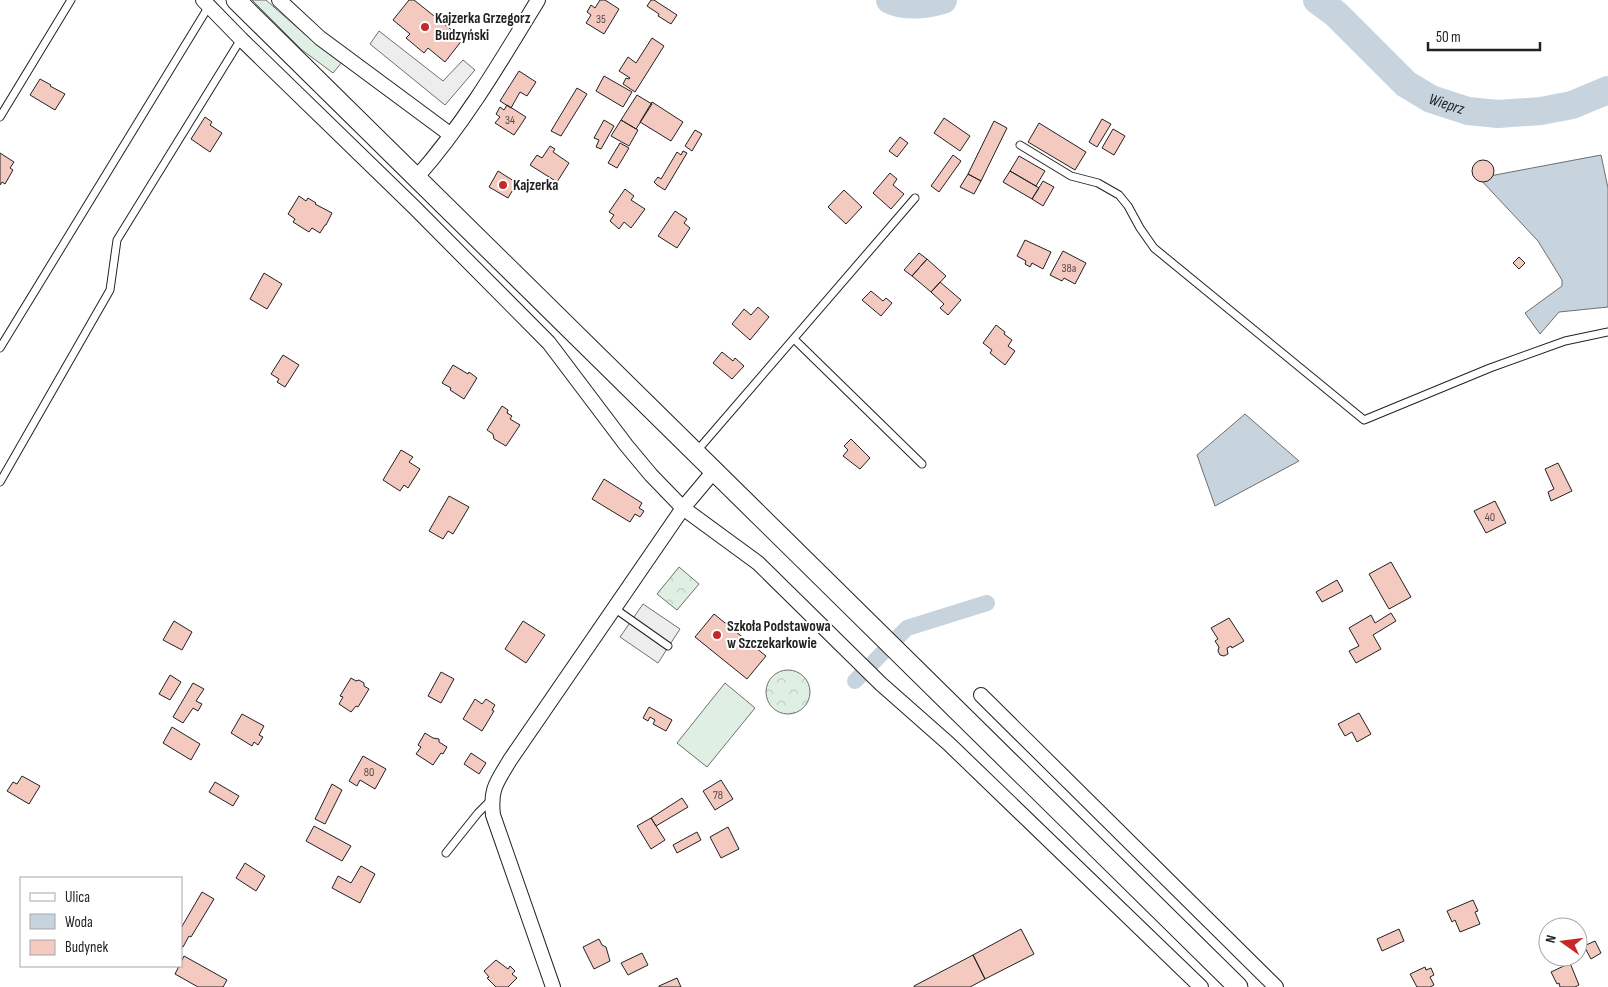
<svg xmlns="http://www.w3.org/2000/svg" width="1608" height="987" font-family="'Sofia Sans Condensed',sans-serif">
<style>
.grass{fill:#e0efe3;stroke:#6f6f6f}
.park{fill:url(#park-crowns);stroke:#6f6f6f}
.parking{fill:#ededed;stroke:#6f6f6f}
.water{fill:#c7d3dd;stroke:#6f6f6f}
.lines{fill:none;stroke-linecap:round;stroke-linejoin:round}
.canal{stroke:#c7d3dd;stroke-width:16}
.river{stroke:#c7d3dd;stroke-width:28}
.building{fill:#f3c9c0;stroke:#222}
.service-casing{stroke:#222;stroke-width:9}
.minor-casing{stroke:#222;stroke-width:16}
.secondary-casing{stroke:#222;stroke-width:21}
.service{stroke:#fff;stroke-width:7}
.minor{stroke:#fff;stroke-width:14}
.secondary{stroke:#fff;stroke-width:19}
.poi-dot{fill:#c62828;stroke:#fff;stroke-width:2}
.labels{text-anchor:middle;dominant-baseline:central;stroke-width:4;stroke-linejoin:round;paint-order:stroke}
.number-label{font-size:12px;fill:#564c4a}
.poi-label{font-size:15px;font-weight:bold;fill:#222;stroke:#fff;text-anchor:start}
.water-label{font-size:16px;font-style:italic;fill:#222;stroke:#fff}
</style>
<defs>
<pattern id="park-crowns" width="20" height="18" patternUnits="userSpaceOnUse" patternTransform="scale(1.25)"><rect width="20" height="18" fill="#e0efe3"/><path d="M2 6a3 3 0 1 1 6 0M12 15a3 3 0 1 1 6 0" fill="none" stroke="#c0cdc2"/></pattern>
</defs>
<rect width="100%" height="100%" fill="#fff"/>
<path class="grass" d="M252,0h14l42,37 35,24 -10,12 -31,-23z
M725,683l30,25 -48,59 -30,-24z"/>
<path class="park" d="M679,567l20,17 -22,26 -20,-16z
M766 692a22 22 0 1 1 44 0a22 22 0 1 1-44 0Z"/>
<path class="parking" d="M379,31l64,50 20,-21 12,10 -30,35 -75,-61z
M643,604l37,25 -22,34 -38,-26z"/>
<path class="water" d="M1601,155l7,33v119l-49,5 -19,22 -15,-21 37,-27v-6l-24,-39 -59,-63z
M1245,414l54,47 -84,45 -18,-51z"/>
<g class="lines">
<path class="canal" d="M855,681l52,-53 80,-25"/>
<g class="river">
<path d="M890,0c15,7 37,5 53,0"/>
<path id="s1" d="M1317,0l19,14 70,70 25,15 37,12 30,3 43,-3 31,-6 36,-15"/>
</g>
</g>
<path class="building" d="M409,0h5l49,39 -18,23 -17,-14 -4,5 -18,-15 4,-4 -17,-14z
M600,0h5l14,9 -15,25 -18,-11 5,-8 -4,-3 4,-7 4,3z
M651,0h3l23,15 -6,9 -13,-8 1,-2 -12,-8z
M652,38l12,8 -29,46 -12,-8 3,-6 3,1 1,-1 -11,-7 9,-14 8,6z
M519,71l17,11 -9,14 -7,-4 -9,16 -11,-7z
M604,76l28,16 -9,15 -27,-16z
M40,79l11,6 -1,1 15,8 -10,16 -25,-15z
M577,88l10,6 -26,42 -10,-5z
M637,95l15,9 -16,25 -15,-9z
M652,102l31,20 -12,19 -31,-19z
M507,105l19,12 -12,18 -19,-12 5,-6 -4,-3 4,-7 4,3z
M205,117l7,5 -2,3 12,8 -12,19 -19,-13z
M944,118l26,18 -10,15 -26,-18z
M1102,119l9,5 -14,23 -8,-5z
M604,120l10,6 -13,23 -5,-2 3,-7 -5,-2z
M621,120l17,10 -9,16 -18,-10z
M994,121l13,7 -26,53 -13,-7z
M1039,123l47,29 -11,18 -47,-28z
M1113,129l12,7 -11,19 -12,-7z
M695,130l7,4 -10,17 -7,-5z
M900,137l8,6 -11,14 -8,-6z
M620,143l9,5 -12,20 -9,-5z
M550,146l5,3 -2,3 16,11 -12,19 -27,-17 7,-10 5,3z
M683,151l4,2 -22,37 -8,-5 -3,-3 4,-5 3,2 16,-27 4,3z
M0,153l14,9 -4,6 3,2 -8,14 -3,-2 -2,3z
M953,155l8,6 -22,31 -8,-6z
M1019,156l26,15 -9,15 -26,-15z
M1472 171a11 11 0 1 1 22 0a11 11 0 1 1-22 0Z
M498,171l19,12 -9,15 -19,-11z
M1010,171l29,17 -7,11 -29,-17z
M890,173l7,6 -4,6 11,9 -13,15 -18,-16z
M968,174l13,7 -7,13 -14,-7z
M1043,181l11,6 -11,19 -11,-7z
M625,189l9,7 -3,4 14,9 -14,19 -7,-6 -5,7 -9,-8 4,-6 -5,-3z
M844,190l18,17 -16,17 -18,-17z
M299,196l7,5 2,-3 8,5 -1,1 17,9 -6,12h-1l-5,8 -8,-5 -3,4 -16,-10 2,-3 -7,-5z
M675,211l12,8 -3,4 6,5 -13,20 -19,-12z
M1025,240l26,12 -8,17 -11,-6 -2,4 -5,-3 1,-3 -9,-5z
M1063,251l23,12 -11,21 -11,-6 -2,3 -12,-6z
M919,253l8,6 -15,17 -8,-6z
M1519,257l6,6 -6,6 -6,-6z
M927,259l19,17 -15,16 -19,-16z
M264,273l18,11 -15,25 -17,-10z
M940,282l21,18 -13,15 -8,-7 4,-4 -13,-12z
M871,291l12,10 3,-3 6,5 -11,13 -19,-16z
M758,307l11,10 -19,23 -18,-16 12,-15 7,6z
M996,325l9,7 -1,2 8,6 -4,6 7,5 -10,14 -15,-12 2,-3 -9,-7z
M722,352l11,9 2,-3 9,8 -12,13 -19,-16z
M283,355l16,10 -14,22 -8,-5 2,-3 -8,-5z
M453,365l15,9 1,-2 8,6 -13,21 -14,-9 1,-2 -9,-5z
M502,406l6,4 -1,3 5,3 -2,3 10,6 -14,21 -12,-7 -1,-5 -6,-4z
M851,439l19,19 -10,11 -17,-13 5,-6 -4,-4z
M401,450l12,7 -4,5 11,7 -12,19 -4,-3 -4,6 -17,-11z
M1558,463l14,28 -21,10 -3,-9 6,-3 -9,-20z
M604,479l38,24 -3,5 5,3 -4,6 -5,-3 -5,8 -38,-23z
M449,496l20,11 -16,27 -5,-3 -5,8 -14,-8z
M1495,501l11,22 -20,10 -12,-22z
M1391,562l20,35 -22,12 -20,-35z
M1337,580l6,11 -21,11 -6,-10z
M1391,613l5,8 -23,14 8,14 -25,14 -7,-12 10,-5 -10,-18 22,-13 4,8z
M714,614l52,42 -19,23 -52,-42z
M1229,618l15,23 -12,7 -1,-2 -4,2 1,6 -4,2 -4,-1 -2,-4 1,-4 -4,-6 3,-2 -7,-11z
M174,621l18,11 -10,18 -19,-10z
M523,621l22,14 -19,28 -21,-14z
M441,672l13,7 -13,24 -13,-7z
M170,675l11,7 -11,18 -11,-6z
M351,678l5,3 3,-1 5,3v3l5,3 -11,18 -2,-1 -5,6 -12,-8 4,-7 -3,-1z
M193,683l11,6 -8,12 6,3 -4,7 -5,-3 -10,15 -10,-6z
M475,699l7,5 4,-5 9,6 -3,5 2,1 -12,20 -19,-12z
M649,707l23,13 -6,11 -13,-7 2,-4 -5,-3 -2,4 -5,-3z
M1359,713l12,21 -14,8 -5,-10 -7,4 -7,-12z
M242,714l22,12 -5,9 4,2 -5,8 -4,-3 -2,4 -21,-13z
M172,727l28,17 -9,16 -28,-17z
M425,733l8,5 6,1v3l8,5 -4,7 -2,-1 -8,12 -17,-11 5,-7 -3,-2z
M471,753l15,10 -7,11 -15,-10z
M363,756l23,13 -11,20 -15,-9 -3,6 -8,-5z
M22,776l18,10 -11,18 -22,-13 6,-9 4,2z
M721,780l12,19 -18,11 -12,-19z
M215,782l24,14 -6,10 -24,-14z
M332,784l10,6 -17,34 -10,-5z
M682,798l6,9 -32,19 -5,-8z
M651,818l14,22 -14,9 -14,-23z
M314,826l37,20 -9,15 -36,-20z
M728,827l11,22 -18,9 -11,-21z
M697,832l4,8 -24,13 -4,-8z
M245,863l20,13 -9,15 -20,-13z
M361,866l14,8 -15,29 -28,-15 6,-12 13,7z
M202,892l12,7 -23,38 -2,-1 -6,11 -2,-1v-18z
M1473,900l5,11 -3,1 5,12 -20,8 -5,-12 -3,2 -5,-11z
M1021,929l13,25 -49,25 -12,-24z
M1399,929l5,12 -22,10 -5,-12z
M599,939l3,6 4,2 4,14 -16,8 -11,-22z
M1595,941l6,12 -10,6 -7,-13z
M642,953l6,12 -20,10 -7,-12z
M973,955l12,24 -15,8h-56v-1z
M184,956l43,24 -4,7h-25l-23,-13 4,-8h2v-4z
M496,960l12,9 2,-3 5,5 -3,3 5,4 -9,9h-12l-9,-9 2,-1 -5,-6z
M1570,963l9,22 -4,2h-15l-1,-4 -2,1 -6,-12z
M1425,967l1,3 5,-2 3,7 -4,2 4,8 -4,2h-13l-7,-13z
M677,978l4,9h-22v-1z"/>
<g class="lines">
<defs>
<path id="service" d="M0,117l71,-117
M1020,145l51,31 27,7 21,12 9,11 12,22 14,20 210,172 126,-52 75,-27 43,-9
M794,339l128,125
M0,348l209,-342
M696,452l219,-254
M0,482l110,-192 7,-50 124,-201
M614,608l54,38
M446,853l32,-40 13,-13"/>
<path id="minor" d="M203,0l38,39 173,168 135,136 77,102 25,30 32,33 75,55 123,121 68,60 252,243
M279,0l41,38 131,97
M417,177c47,-53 84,-116 121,-177
M981,695l295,292
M553,987l-60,-172c-3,-27 4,-33 17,-55l173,-252 31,-37"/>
<path id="secondary" d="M236,0l1002,987"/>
</defs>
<use href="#service" class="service-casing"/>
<use href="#minor" class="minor-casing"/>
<use href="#secondary" class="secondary-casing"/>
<use href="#service" class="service"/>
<use href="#minor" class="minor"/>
<use href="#secondary" class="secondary"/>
</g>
<g class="poi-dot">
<circle cx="425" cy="27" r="5"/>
<circle cx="503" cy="185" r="5"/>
<circle cx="717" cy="635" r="5"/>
</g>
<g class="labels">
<g class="number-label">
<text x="601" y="19">35</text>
<text x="510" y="120">34</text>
<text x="1069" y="268">38a</text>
<text x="1490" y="517">40</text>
<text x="369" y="772">80</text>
<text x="718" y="795">78</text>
</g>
<g class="poi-label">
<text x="435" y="18">Kajzerka Grzegorz<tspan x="435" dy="17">Budzyński</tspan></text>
<text x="513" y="185">Kajzerka</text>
<text x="727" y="626">Szkoła Podstawowa<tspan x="727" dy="17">w Szczekarkowie</tspan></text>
</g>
<g class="water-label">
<text stroke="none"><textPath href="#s1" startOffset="168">Wieprz</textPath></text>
</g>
</g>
<rect x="20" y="877" width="162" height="90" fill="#ffffff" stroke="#a7a7a7"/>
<rect x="30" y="893" width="25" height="8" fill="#ffffff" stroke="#a7a7a7"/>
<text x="65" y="902" font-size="15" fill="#222222">Ulica</text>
<rect x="30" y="914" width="25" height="15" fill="#c7d3dd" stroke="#a7a7a7"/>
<text x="65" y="927" font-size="15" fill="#222222">Woda</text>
<rect x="30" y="940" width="25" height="15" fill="#f3c9c0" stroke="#a7a7a7"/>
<text x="65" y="952" font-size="15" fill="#222222">Budynek</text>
<g transform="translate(1563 942) rotate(284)"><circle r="24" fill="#ffffff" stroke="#a7a7a7"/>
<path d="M0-4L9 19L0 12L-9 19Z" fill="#c62828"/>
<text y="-8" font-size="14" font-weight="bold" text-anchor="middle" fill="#222222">N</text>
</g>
<path d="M1428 42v8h112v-8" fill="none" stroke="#222222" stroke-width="2.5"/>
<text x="1436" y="42" font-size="15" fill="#222222" stroke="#ffffff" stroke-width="4" paint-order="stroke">50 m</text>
</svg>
